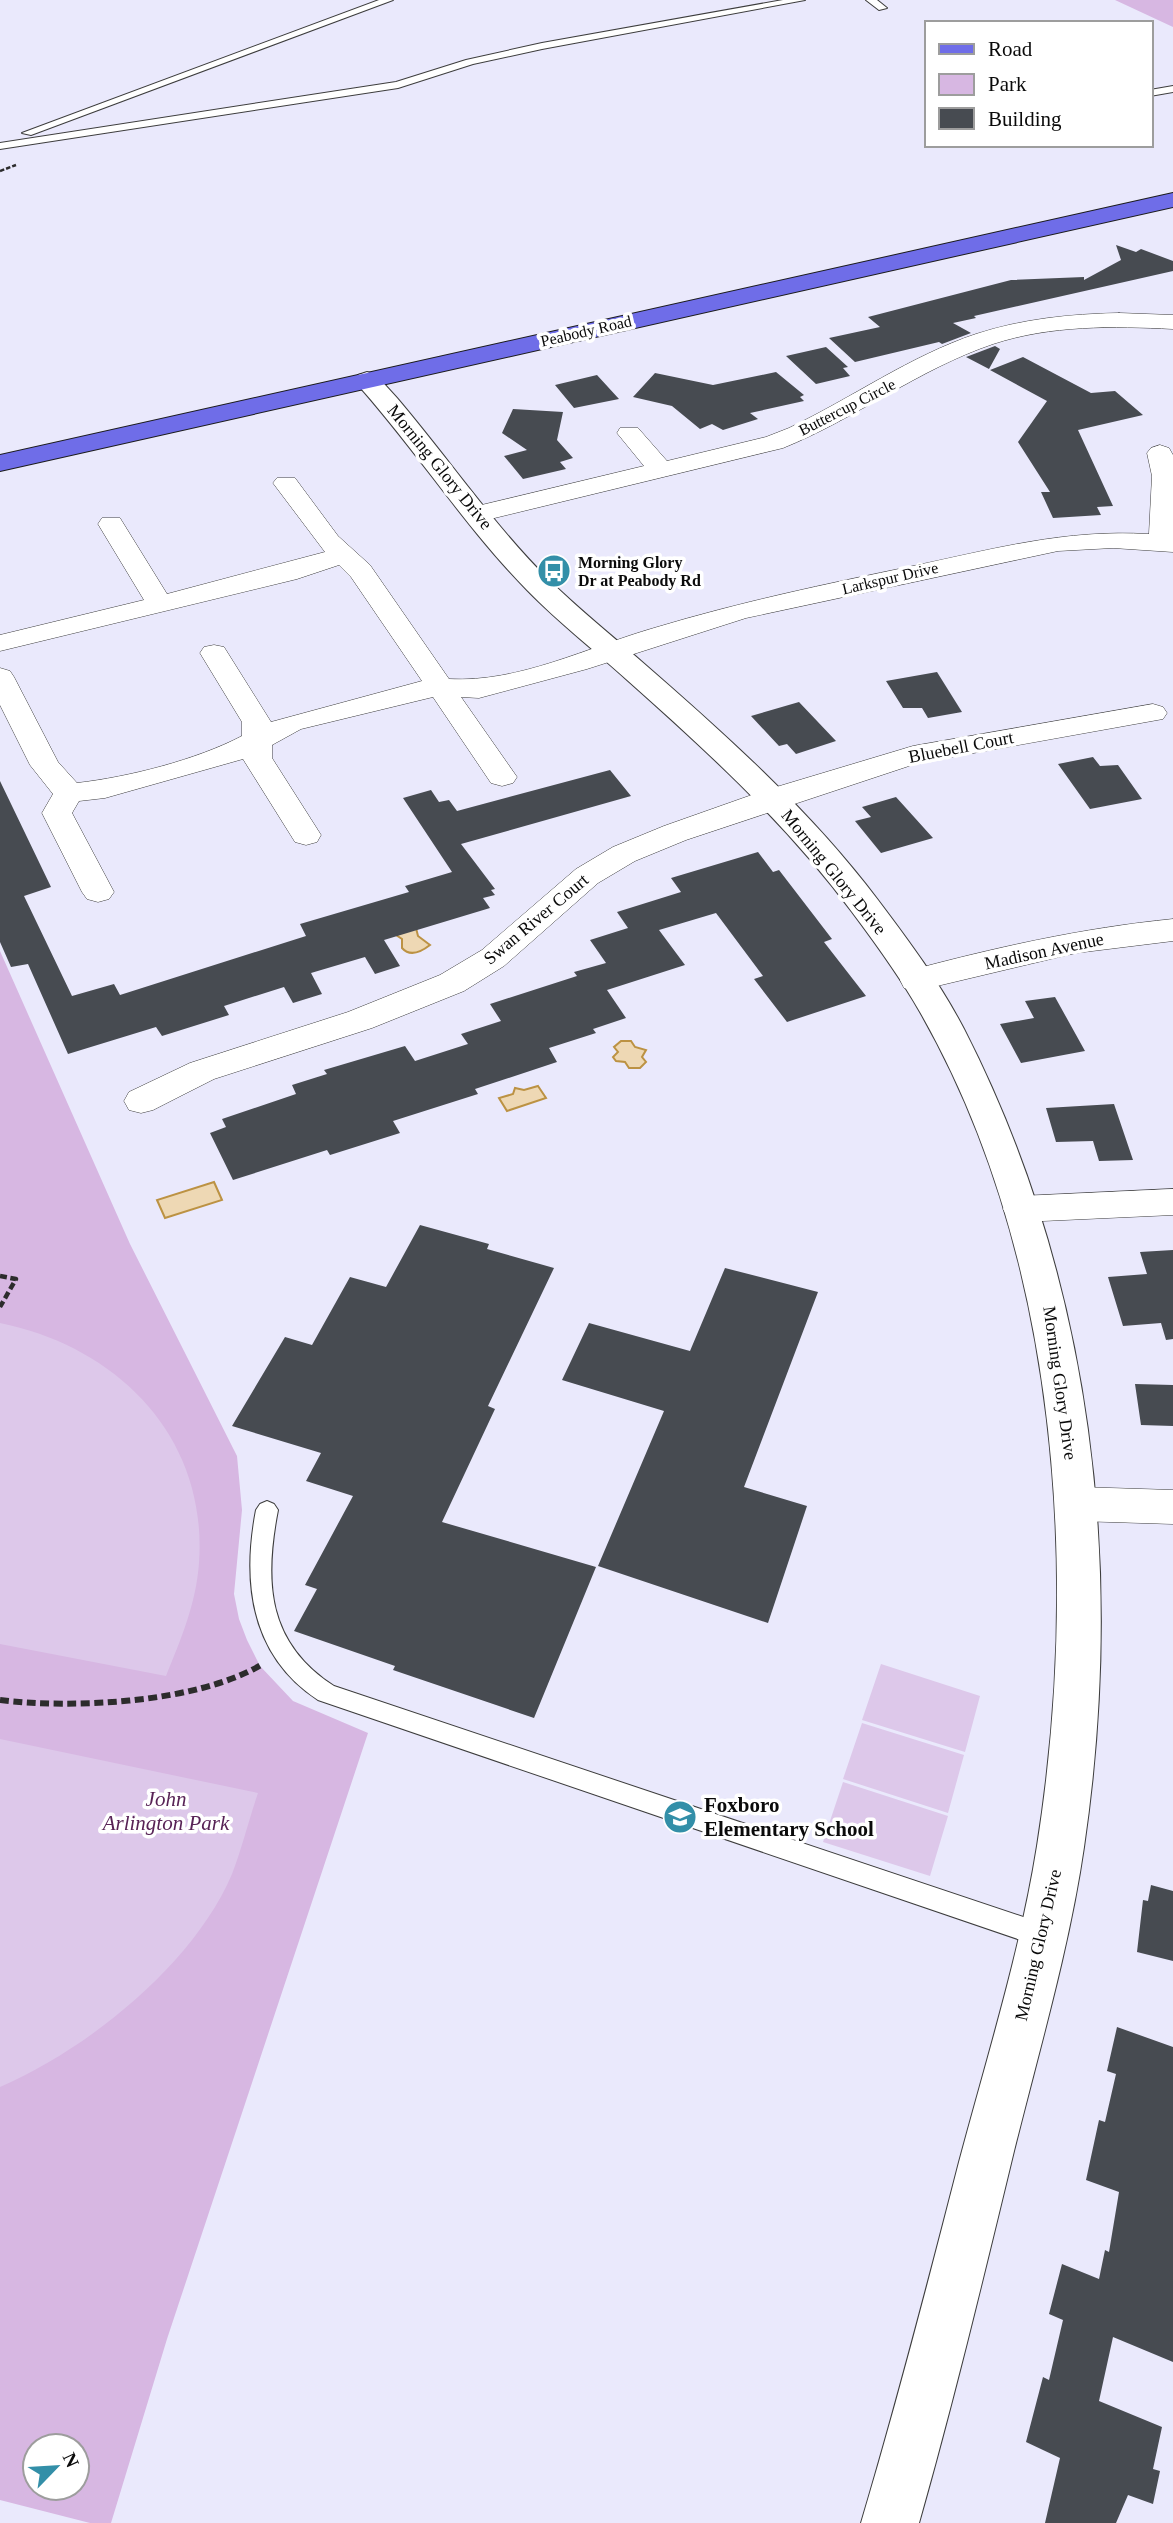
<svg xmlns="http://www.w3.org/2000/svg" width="1173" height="2523" font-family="'Times New Roman',serif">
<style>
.green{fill:#d7b7e2;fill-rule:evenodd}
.pitch{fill:#ddc8ea}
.water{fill:#eed8b4;stroke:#bc9243;stroke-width:2}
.building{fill:#474b51}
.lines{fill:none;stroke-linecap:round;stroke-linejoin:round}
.service-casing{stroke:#3d3d3d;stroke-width:2}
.minor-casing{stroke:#3d3d3d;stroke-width:1}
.tertiary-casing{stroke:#3d3d3d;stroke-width:2}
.primary-casing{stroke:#1b1b1b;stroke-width:2}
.path-far2{stroke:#2c2c2c;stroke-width:2.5;stroke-dasharray:4.5 2;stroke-linecap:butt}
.path-far1{stroke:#2c2c2c;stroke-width:4.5;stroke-dasharray:7 3.5;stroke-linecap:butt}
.path{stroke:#2c2c2c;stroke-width:6;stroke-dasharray:9 4.5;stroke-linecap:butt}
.service{fill:#fff;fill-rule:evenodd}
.minor{fill:#fff;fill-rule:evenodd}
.tertiary{fill:#fff;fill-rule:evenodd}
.primary{fill:#6f6de8;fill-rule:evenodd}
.labels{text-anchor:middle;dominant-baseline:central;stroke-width:7;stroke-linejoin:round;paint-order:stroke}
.far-street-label{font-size:16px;fill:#0a0a0a;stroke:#fff}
.far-poi-label{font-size:16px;font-weight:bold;fill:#0a0a0a;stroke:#fff;text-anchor:start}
.street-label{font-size:18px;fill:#0a0a0a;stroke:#fff}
.near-park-label{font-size:21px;font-style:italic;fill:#582356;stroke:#fff}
.near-poi-label{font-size:21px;font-weight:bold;fill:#0a0a0a;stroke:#fff;text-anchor:start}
</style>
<rect width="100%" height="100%" fill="#eae9fc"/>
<path class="green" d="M1115,0h58v27z
M0,951l130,293 107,212 5,54 -8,84 5,25 8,21 13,26 33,35 75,32 -201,606 -56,184h-21l-90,-23zM35,2446h42v42h-42z"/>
<path class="pitch" d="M0,1323c118,24 208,114 199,240 -3,41 -18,76 -33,113l-166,-32z
M881,1664l99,32 -15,56 -103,-32z
M862,1723l102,32 -16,58 -105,-34z
M0,1739l258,54c-9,26 -16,55 -26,81 -38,90 -144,175 -232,213z
M843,1782l105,34 -18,60 -107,-34z"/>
<path class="water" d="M416,928l2,8 12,9c-9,7 -20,12 -28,3v-9l-9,-6z
M621,1041h10l4,6 11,3 -4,7 4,5 -6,6h-11l-4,-6 -9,-1 -3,-4 5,-5 -4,-5z
M538,1086l8,12 -39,13 -8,-13 14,-4 2,-6 9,2z
M214,1182l8,18 -57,18 -8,-18z"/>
<path class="building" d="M1116,245l20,7 5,-3 32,12v10l-199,45 2,2 -23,5 18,10 -29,11 -3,-2 -84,20 -26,-24 51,-11 -12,-10 143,-37 73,-3v3l37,-20z
M995,346l5,3 -11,20 -23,-12z
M826,347l22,20 -5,1 7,8 -34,8 -30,-28z
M1023,357l68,36 24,-2 28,24 -65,15 35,76 -16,1 4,8 -48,3 -12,-26h9l-32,-50 29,-41 -57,-31z
M776,372l28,23 -4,2 4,4 -54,12 8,6 -35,11 -11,-6 -12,5 -28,-23 -39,-9 22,-24 58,12z
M597,375l22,24 -45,9 -19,-23z
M513,409l50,3 -6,28 16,18 -13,4 6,7 -43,10 -19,-23 23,-6 -25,-17z
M937,672l25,40 -34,6 -6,-10h-19l-17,-27z
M799,702l37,39 -40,13 -9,-10 -8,2 -28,-30z
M1093,757l7,9 18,-1 24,34 -52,10 -32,-45z
M610,770l21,26 -170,48 34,45 -4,1 4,5 -12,3 7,10 -106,32 16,26 -25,8 -10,-17 -54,16 11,21 -29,9 -9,-16 -60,19 5,9 -67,21 -6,-9 -88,27 -40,-90 -17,3 -11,-25v-161l51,106 -27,9 48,100 42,-12 6,11 186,-59 -6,-12 109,-32 -4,-6 47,-14 -49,-74 28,-8 8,12 10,-2 8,11z
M896,797l37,41 -52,15 -26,-32 16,-4 -9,-10z
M758,852l15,20 6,-2 53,69 -8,3 42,54 -79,26 -33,-43 9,-3 -47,-63 -57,17 26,35 -78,25 19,28 -33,11 3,4 -47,15 8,14 -82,27 3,5 -85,27 7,12 -70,22 -3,-5 -94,30 -23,-47 16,-6 -4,-8 74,-25 -4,-9 35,-11 -3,-4 81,-24 10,15 53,-17 -7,-10 40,-13 -11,-17 87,-28 -3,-4 32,-9 -16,-23 38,-12 -11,-16 64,-20 -10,-14z
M1055,997l30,54 -64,12 -21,-39 34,-6 -9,-17z
M1114,1104l19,56 -34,1 -6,-20 -37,1 -10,-34z
M420,1225l69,19 -2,5 67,19 -66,138 7,3 -53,113 154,45 -62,151 -141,-48 2,-4 -101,-35 23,-42 -12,-4 48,-89 -47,-15 15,-28 -89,-27 53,-89 27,8 38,-68 36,10z
M1173,1250v89l-7,1 -5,-17 -38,3 -15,-49 39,-3 -7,-22z
M725,1268l93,24 -74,195 63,19 -39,117 -170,-57 66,-155 -102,-31 27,-57 101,28z
M1135,1384l38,1v41l-32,-1z
M1151,1885l22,6v70l-36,-9 6,-52 5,1z
M1117,2027l56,20v315l-60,-25 -14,64 63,26 -9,42 7,2 -7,33 -25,-9 -12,28h-71l15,-65 -34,-16 17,-65 6,3 14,-60 -14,-6 13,-50 37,15 6,-29 4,2 10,-60 -33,-12 13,-60 6,2 11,-48 -9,-3z"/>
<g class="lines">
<defs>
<path id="service" d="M379,0h14l-362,135 -9,-2z
M783,0h22l-263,49 -69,15 -75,24 -398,61v-6l396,-61 70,-22 76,-17z
M866,0h11l10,8 -8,2z
M1173,86v6l-23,4v-6z
M267,1501l7,3 4,6c-14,72 -11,133 56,176l710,238 9,4 3,8 -3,8 -9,4 -726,-248c-67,-44 -76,-117 -62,-190l4,-6z"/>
<path id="minor" d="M1119,313l54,2v14c-60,-3 -122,-4 -180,15 -74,25 -138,75 -210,104l-305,74 -9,-2 -4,-6 4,-6 175,-42 -27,-33 3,-5h18l29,33 99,-24 23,-9c63,-30 121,-72 187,-94 46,-15 94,-20 143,-21z
M1160,445l9,3 4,7v97l-60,-4 -55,3 -312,67 -159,51 -108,29 -18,-1 56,80 -4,6 -11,3 -11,-3 -58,-86 -132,32 -29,16v13l49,77 -4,7 -11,3 -11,-3 -52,-83 -138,39 -26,3 -7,12 42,79 -5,7 -11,3 -11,-3 -5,-7 -40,-79 11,-19 -23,-29 -30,-60v-37l10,3 4,6 44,85 19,21c52,-6 119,-23 165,-47v-14l-42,-69 4,-6 10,-2 10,2 47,75 151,-41 -71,-104 -12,-12 -42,14 -297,72v-16l144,-35 -46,-76 4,-6h18l47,76 158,-42 -52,-69 4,-5h18l43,58 32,29 79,114c70,4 139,-32 205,-51 86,-26 172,-44 259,-62 81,-17 152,-37 236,-32l3,-58 -5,-23 4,-5z
M1153,704l10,3 4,6 -4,6 -245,44 -232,77 -51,21 -37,22 -94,83 -40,25 -92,37 -158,51 -61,31 -12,3 -12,-3 -5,-9 5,-9 61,-29 158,-51 92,-37 42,-25 94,-81 37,-22 51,-21 99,-35 150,-45z
M1173,919v22l-97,12 -160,38 -12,-3 -4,-8 4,-8c89,-24 178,-44 269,-53z
M1173,1189v26l-152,7 -13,-4 -5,-9 5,-9 13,-4z
M1078,1487l95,3v34l-95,-3 -14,-5 -6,-12 6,-12z"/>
<path id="tertiary" d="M367,372l9,3 21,23c52,61 97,128 154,184 29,28 60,53 90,79 85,74 169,149 237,239 31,41 62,83 86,129 129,252 161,540 120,818 -15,103 -45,203 -70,304 -30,124 -60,249 -95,372h-58c36,-120 67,-240 98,-361 28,-105 61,-209 78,-316 43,-272 22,-591 -117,-834 -20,-35 -44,-68 -68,-100 -65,-88 -145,-161 -226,-233 -33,-30 -68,-57 -99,-89 -62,-63 -110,-139 -169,-205l-4,-5 4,-5z"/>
<path id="primary" d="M1173,193v14l-1173,264v-16z"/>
</defs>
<use href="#service" class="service-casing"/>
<use href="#minor" class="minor-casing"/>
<use href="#tertiary" class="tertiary-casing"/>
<use href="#primary" class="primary-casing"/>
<path class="path-far2" d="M0,171l16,-6"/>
<path class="path-far1" d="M0,1276l16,3 -16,28"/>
<path class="path" d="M0,1700c73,9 196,3 261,-35"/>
<use href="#service" class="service"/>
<use href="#minor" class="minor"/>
<use href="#tertiary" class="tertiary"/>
<use href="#primary" class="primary"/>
</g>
<defs>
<symbol id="bus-disc" viewBox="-11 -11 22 22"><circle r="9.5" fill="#338fa8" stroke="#fff"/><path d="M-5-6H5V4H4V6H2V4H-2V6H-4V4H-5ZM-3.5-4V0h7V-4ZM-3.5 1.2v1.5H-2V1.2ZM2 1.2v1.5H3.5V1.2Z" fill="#fff"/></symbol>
<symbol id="school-disc" viewBox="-11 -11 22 22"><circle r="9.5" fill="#338fa8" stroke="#fff"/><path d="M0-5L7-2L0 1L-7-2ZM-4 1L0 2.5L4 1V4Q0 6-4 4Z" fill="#fff"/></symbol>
</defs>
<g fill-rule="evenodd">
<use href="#bus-disc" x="535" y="552" width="38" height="38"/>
<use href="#school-disc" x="661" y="1798" width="38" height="38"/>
</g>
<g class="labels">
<g class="far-street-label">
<text transform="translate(586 331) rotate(-13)">Peabody Road</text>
<text transform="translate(847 407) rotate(-27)">Buttercup Circle</text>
<text transform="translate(890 578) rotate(-13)">Larkspur Drive</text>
</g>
<g class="far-poi-label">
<text x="578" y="562">Morning Glory<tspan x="578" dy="18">Dr at Peabody Rd</tspan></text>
</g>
<g class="street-label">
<text transform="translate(440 467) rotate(51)">Morning Glory Drive</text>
<text transform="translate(961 747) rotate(-11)">Bluebell Court</text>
<text transform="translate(834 872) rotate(51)">Morning Glory Drive</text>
<text transform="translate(536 919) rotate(-40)">Swan River Court</text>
<text transform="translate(1044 951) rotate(-12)">Madison Avenue</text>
<text transform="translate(1060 1383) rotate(82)">Morning Glory Drive</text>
<text transform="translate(1038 1945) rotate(-77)">Morning Glory Drive</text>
</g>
<g class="near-park-label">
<text x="166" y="1799">John<tspan x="166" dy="24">Arlington Park</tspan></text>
</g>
<g class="near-poi-label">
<text x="704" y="1805">Foxboro<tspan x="704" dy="24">Elementary School</tspan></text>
</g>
</g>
<rect x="925" y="21" width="228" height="126" fill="#ffffff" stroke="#9d9d9d" stroke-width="2"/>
<rect x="939" y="44" width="35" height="10" fill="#6f6de8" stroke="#9d9d9d" stroke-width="2"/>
<text x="988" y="56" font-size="21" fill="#0a0a0a">Road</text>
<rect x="939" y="74" width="35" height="21" fill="#d7b7e2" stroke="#9d9d9d" stroke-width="2"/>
<text x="988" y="91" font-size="21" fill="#0a0a0a">Park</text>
<rect x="939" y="108" width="35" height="21" fill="#474b51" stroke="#9d9d9d" stroke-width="2"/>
<text x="988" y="126" font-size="21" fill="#0a0a0a">Building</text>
<g transform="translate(56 2467) rotate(65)"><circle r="33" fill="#ffffff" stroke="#9d9d9d" stroke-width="2"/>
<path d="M0-5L12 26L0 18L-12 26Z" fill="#338fa8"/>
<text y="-10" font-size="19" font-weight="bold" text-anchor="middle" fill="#0a0a0a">N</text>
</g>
</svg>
